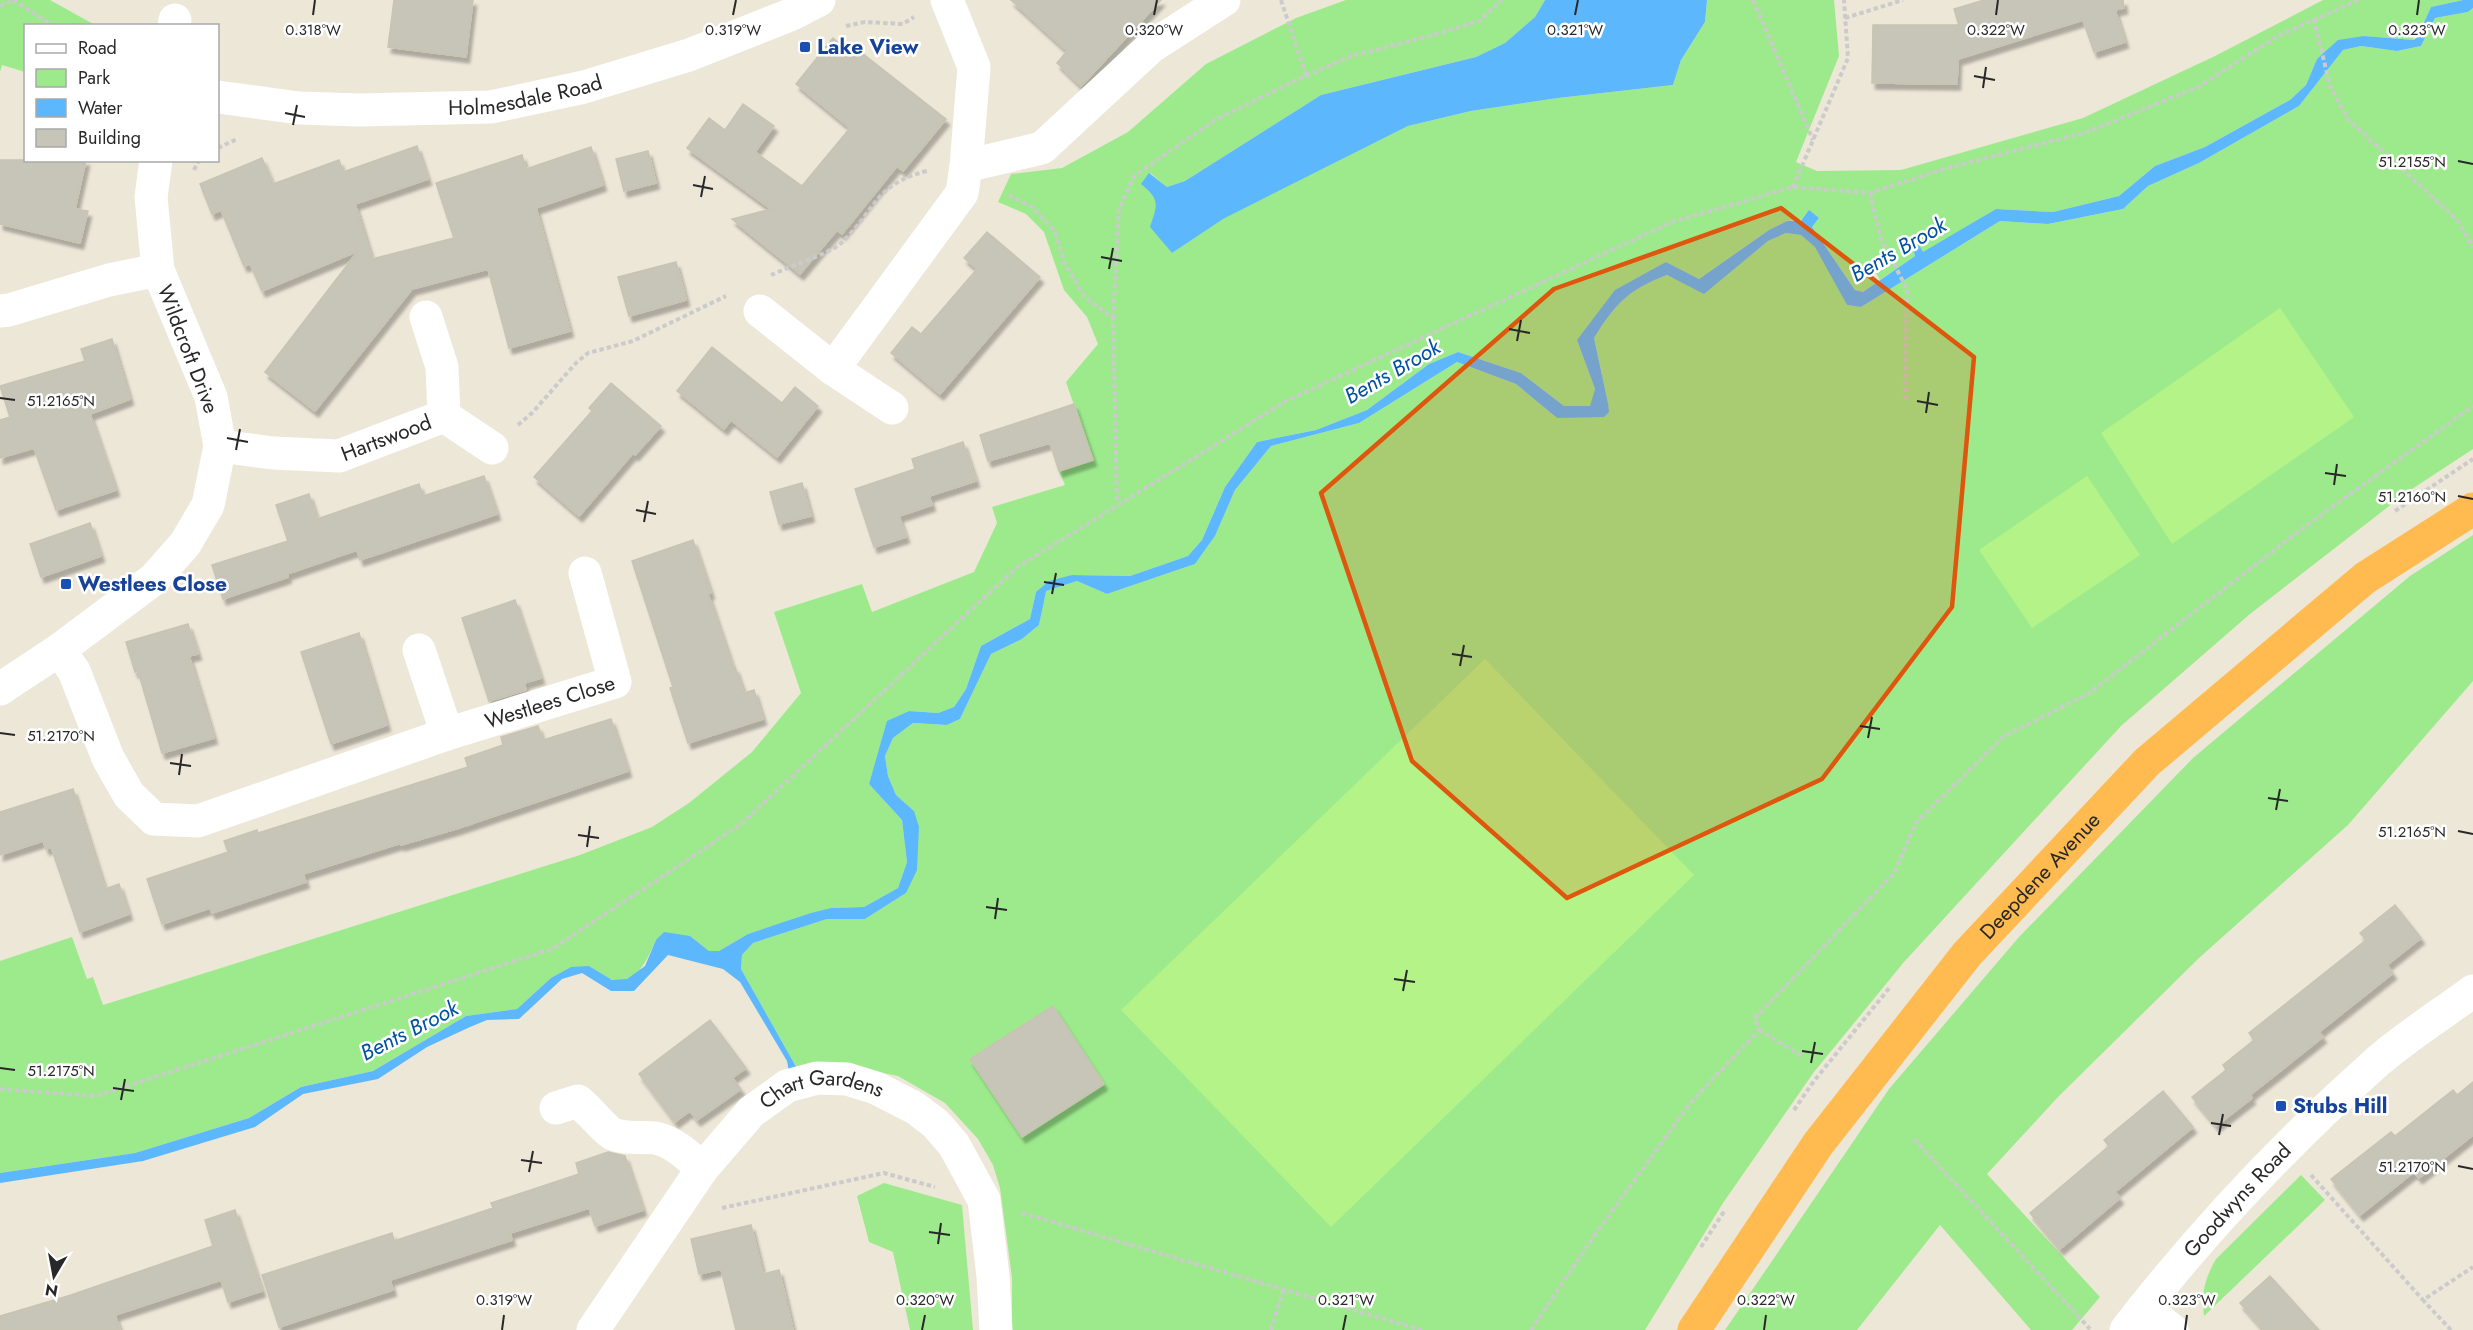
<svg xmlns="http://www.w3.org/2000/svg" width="2473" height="1330" font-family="Jost,sans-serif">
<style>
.green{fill:#9dea8d}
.pitch{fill:#b3f387}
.water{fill:#5db7fc}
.building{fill:#c7c4b8;stroke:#c8c4b1;stroke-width:1.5;filter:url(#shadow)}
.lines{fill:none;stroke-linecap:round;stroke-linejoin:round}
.path{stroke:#cbcbcb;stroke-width:4;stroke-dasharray:4.5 3;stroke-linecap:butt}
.minor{stroke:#fff;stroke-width:33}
.highway{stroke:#ffba50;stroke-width:33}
.marked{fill:#de570d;fill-opacity:0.2;stroke:#de570d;stroke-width:4.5;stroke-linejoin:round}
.ticks{fill:none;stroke:#282828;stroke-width:2}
.transit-dot{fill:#1a4fb4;stroke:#fff;stroke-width:2}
.labels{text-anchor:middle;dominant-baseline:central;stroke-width:5;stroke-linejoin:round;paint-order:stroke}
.transit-label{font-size:21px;font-weight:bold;fill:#164399;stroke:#fff;text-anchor:start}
.street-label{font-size:21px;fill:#282828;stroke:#fff}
.water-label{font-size:22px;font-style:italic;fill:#0050a4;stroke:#fff}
.ticks-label{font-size:15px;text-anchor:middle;fill:#282828;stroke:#fff;stroke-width:5;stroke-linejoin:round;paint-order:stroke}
</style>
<defs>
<filter id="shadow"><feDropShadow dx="3.5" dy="6" stdDeviation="1.5" flood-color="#0004"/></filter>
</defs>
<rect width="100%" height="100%" fill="#ede7d8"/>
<path class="green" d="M0,0h50l45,25 -69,1 -1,46 -23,-7 -2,7z
M1346,0h199l-10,17 -30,26 -29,14 -155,38 -136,86 -18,6 -17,-14 7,31 -6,23 21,26 50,-34 186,-93 63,-15 87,-13 115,-13 8,-25 24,-38 2,-22h127l5,56 -43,106 21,9 84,-1 182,-52 132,-62 108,-56h140l-32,7 -13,29h-5l1,4 -50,-4 -47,23 -11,26 -16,15 -85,47 -50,19 -36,30 -66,16 -57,-3 -73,44 -11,-9 3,12 -35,24 -4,-7 -6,2 5,9 -12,8 -8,-2 -43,-63 7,-9 -32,3 -18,9 -70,49 -33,-17 -89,78 18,49 -4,17h-27l-43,-33 -63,-21 -29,12 -62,46 -51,20 -59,12 -32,45 -23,53 -14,16 -58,20 -58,-1 -36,17 -6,27 -49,27 -15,43 -12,18 -16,6 -29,-2 -21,10 -19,63 33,36 5,42 -9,26 -34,19 -33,1 -83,26 -29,17h-10l-19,-15 -34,4c-8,18 -21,49 -46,39 -7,-3 -14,-9 -21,-13l-38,12 -34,31 -51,7 -93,55 -72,16 -52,31 -114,35 -135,20v-212l72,-24 15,42 6,-2 10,28 477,-150 72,-28 37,-24 63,-51 49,-59 -27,-81 88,-28 10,28 102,-40 23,-49 -5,-16 73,-22 -6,-14 34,-11 -27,-78 32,-38 -11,-27 -23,-27 -20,-58 -18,-18 -28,-12 13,-28 51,-6 66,-36 78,-68 90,-46z
M2473,8v441l-67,44 -156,121 -129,112 -217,236 -90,110 -91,131 -78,127h-633v-52l-12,-90 -7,-23 -15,-26 -33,-36 -47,-27 -60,-12 -39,8 -58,-103 1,-14 11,-12 74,-24h38l41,-26 8,-82 -18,-16 -8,-19 -3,-20 8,-18 20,-15 34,2 13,-6 31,-65 31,-15 17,-14 6,-34 32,-10 30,13 88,-30 20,-28 20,-46 36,-44 88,-23 98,-61 59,22 41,34 51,-15 -14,-65c22,-35 34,-48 73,-63l37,18 64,-52 18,-8 15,2 15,12 31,58 14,2 139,-86 48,3 75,-15 25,-23 51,-23 100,-57 44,-56 18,-4 36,5 24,-5 14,-28 33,-6z
M2473,535v146l-125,144 -149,133 -141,139 -71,77 113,123 -28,33h-41l-91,-105 -83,105h-132l164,-241 130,-152 174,-179 217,-182z
M2301,1175l24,25 -121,116c-3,-23 1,-38 12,-57z
M884,1183l78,22 11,125h-63l-17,-78 -24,-10 -12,-46z"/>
<path class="pitch" d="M2280,308l74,109 -182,127 -71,-111z
M2087,476l53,79 -108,73 -53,-78z
M1485,659l209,216 -363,352 -210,-217z"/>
<path class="water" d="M1545,0h162l-2,22 -24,38 -8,25 -115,13 -87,13 -63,15 -185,93 -51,34 -22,-26c7,-22 11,-27 -9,-43l8,-11 18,14 18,-6 136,-86 155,-38 29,-14 30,-26z
M2463,0h10v8l-5,4 -33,6 -14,28 -24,5 -36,-5 -18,4 -44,56 -100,57 -51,23 -25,23 -75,15 -48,-3 -139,86 -14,-2 -32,-58 -14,-12 -15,-2 -18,8 -64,53 -37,-19c-39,15 -51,28 -73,63l14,65 1,9 -5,5 -47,1 -41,-34 -59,-22 -98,61 -88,23 -36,44 -20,46 -20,28 -88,30 -30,-13 -31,10 -7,34 -17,14 -31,15 -31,65 -13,6 -34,-2 -20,15 -8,18 3,20 8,19 18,16 5,16 -2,43 -11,23 -41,26h-38l-74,24 -11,12 -1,14 58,103h-10l-2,-11 -47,-79 -17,-13 -55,-14 -34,36h-23l-29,-18 -20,6 -43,40 -32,1 -17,7 -43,20 -49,32 -75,15 -48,33 -112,34 -143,22v-10l135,-20 114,-35 52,-31 72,-16 93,-55 51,-7 34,-31 20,-11 18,-1 23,14 15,-1 18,-13 11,-26 8,-8 26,4 19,15h10l29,-17 63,-21 20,-5 33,-1 34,-19 9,-26 -5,-42 -33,-36 18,-63 22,-10 29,2 16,-6 12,-18 15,-43 49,-27 6,-27 13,-11 23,-6 58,1 58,-20 14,-16 23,-53 32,-45 59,-12 51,-20 62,-46 29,-12 63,21 43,33h26l5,-17 -18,-49 38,-50 51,-28 33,17 70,-49 18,-9h14l8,-11 10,8 -7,9 43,63 8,2 52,-36 -3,-12 5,-2 6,10 73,-43 57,3 66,-16 36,-30 50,-19 85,-47 16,-15 11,-26 21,-19 26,-4 50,4 4,-4 13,-29z"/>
<path class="building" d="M394,0h79l-7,57 -78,-10z
M1011,0h150l-80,86 -24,-23 10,-12z
M1984,0h139l1,8 -9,2 10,32 -31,10 -11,-32 -125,39 -1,25 -85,-1 1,-58h86l-5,-16z
M833,38l16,13 4,-5 93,73 -43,52 -6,-5 -55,68 -5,-4 -37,44 -68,-55 39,-10 -84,-61 22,-30 16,12 18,-26 31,22 -19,26 47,34 48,-58 -54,-44z
M417,146l11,33 -73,25 17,55 82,-21 -18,-55 86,-28 4,14 65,-22 12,38 -67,23 34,123 -61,17 -21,-79 -76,20 -97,122 -50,-39 93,-121 -96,40 -12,-27 -6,2 -23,-56 -9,4 -12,-30 62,-26 11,26 66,-24 4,12z
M648,151l8,32 -32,8 -8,-32z
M0,160h86l-11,49 13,2 -8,32 -80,-19z
M987,232l53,45 -100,117 -49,-41 21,-26 9,7 56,-65 -13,-11z
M676,262l10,38 -57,16 -11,-39z
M112,339l18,60 -40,15 26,76 -60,20 -22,-62 -34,10v-38l10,-3 -10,-31 85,-25 -4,-12z
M712,347l70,56 13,-16 23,19 -41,51 -46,-37 -7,9 -47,-38z
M611,383l50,43 -26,29 -2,-2 -54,63 -45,-39 58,-66 -3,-3z
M1074,404l19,56 -34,11 -9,-28 -62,18 -8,-26z
M963,442l13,39 -47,15 3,9 -33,11 7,21 -32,10 -19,-58 60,-20 -3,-10z
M484,476l13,38 -137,46 -3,-10 -70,24 1,3 -65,22 -11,-34 76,-24 -12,-36 33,-11 8,25 102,-35 4,12z
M802,483l9,33 -32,8 -9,-32z
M90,523l11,33 -60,21 -11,-33z
M693,540l18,53 -3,1 25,74 2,-1 9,26 10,-3 9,29 -75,24 -18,-55 3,-1 -41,-126z
M515,600l26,78 -17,5 2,7 -37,11 -27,-83z
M188,624l10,30 -9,2 25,82 -52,15 -24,-82 -3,1 -9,-30z
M359,633l28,92 -56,19 -30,-92z
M611,719l17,52 -169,57 -58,17v-2l-98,31 3,8 -94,31 -2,-5 -48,16 -15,-45 81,-27 -4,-11 33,-11 1,3 210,-66 -3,-9 38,-13 -2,-8 37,-11 5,14z
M73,789l32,100 14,-5 10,30 -49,18 -29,-85 -5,2 -3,-8 -43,14v-43z
M2395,905l26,33 -34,27 6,8 -74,59 4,5 -73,58 2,3 -36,28 -24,-29 34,-27 -3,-5 31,-25 -5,-7 117,-93 -6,-7z
M1053,1006l51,78 -82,53 -52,-78z
M710,1020l36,48 -14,10 9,11 -44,31 -7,-9 -15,11 -36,-48z
M2473,1082v53l-54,43 -5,-6 -54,43 -29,-36 60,-47 4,4 58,-46 4,5z
M2163,1091l30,36 -78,65 5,6 -60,51 -30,-36 79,-67 -5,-6z
M608,1152l17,4 18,54 -48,16 -6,-18 -79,25 2,7 -122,40 3,10 -114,37 -17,-52 130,-42 2,8 99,-33 -2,-5 88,-29 -3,-11z
M235,1210l27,81 -34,11 -7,-22 -106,35 5,15h-120v-14l71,-21 142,-49 -8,-26z
M751,1225l12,49 16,-4 14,60h-57l-15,-61 -22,5 -8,-35z
M2270,1276l49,54h-55l-24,-27z"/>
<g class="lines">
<path class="path" d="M13,0l41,26
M1281,0l25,75
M1753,0l60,140
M0,6l14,-6
M1845,18l58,-18
M2314,19l16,67 18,33 109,101 16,27
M846,26l19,-4 38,2 11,-7
M218,148l19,-9
M194,170l5,-10
M1793,187l55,-129 -4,-58
M1870,193l11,46 26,50 -2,112
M1009,195l23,12 23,24 9,31 20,34 29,22 4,185
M771,275c15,-7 59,-22 69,-31 35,-31 33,-60 87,-73
M1113,318l6,-109 15,-33 83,-57 73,-36 61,-27 79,-20 49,-15 23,-21
M518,425l14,-12 44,-50 12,-10 45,-12 93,-45
M2395,511l78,-52
M1759,1030l43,26
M0,1089l96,7 456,-147 188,-124 276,-257 270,-167 386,-179 121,-35 77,6 77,-25 140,-36 111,-45 80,-51 80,-36
M1794,1110l20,-29 77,-95
M1914,1139l176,190
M2311,1175l112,125
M722,1208l162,-35 51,14
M1022,1213l400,117
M1701,1247l24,-37
M1271,1330l13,-42
M1531,1330l65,-97 96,-132 67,-71 -4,-12 140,-146 20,-48 89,-88 84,-42 215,-166 170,-122
M2451,1330l-28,-30 50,-33"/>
<g class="minor">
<path d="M947,0l27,67 -8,99"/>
<path d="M174,26l1,-6"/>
<path id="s1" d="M218,97l81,11 59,2 133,-3 93,-20 105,-32 101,-40 29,-15"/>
<path d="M0,311l9,-1 100,-30 49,-10"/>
<path d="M760,311l73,58 129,-176 4,-27 76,-18 109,-101 73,-47"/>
<path d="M426,317l16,50 2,49"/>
<path d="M833,369l59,39"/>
<path d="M444,416l48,32"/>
<path id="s2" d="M220,446l53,7 66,3 105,-40"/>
<path id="s3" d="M59,650l15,21 34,87 21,37 25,24 44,2 249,-87 168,-52 -30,-109"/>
<path d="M419,650l28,84"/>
<path d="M0,689l59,-39 95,-71 31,-35 23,-39 12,-59 -9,-49 -53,-127 -7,-73 5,-37"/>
<path d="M556,1108l22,-7c10,8 28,30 35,33 14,6 28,2 42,4 18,3 35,19 47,31"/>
<path d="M2143,1308l29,22"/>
<path id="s4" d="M593,1330l109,-161 49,-57 36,-26 30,-8 30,1 29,9 39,20 21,16 18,21 30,55 9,76 3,54"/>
<path id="s5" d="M2126,1330c75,-97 160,-187 252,-269 29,-25 64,-47 95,-70"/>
</g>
<path class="highway" id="s6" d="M1694,1330l124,-186 149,-190 180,-192 218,-184 108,-69"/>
</g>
<path class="marked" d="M1781,208l193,149 -22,250 -130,172 -255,119 -155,-137 -91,-268 233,-204z"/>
<path class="ticks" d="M313,15l2,-15M733,15l3,-15M1154,15l3,-15M1575,15l3,-15M1996,15l2,-15M2417,15l2,-15M1974,76l21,4M1983,88l3,-21M285,113l20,4M293,125l4,-20M2458,161l15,3M693,185l20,4M701,197l4,-21M1101,257l21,4M1109,269l4,-21M1509,329l21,4M1517,341l4,-21M0,398l15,2M1917,401l21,4M1926,413l3,-21M227,438l21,4M236,450l4,-21M2325,473l21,3M2334,485l3,-21M2458,496l15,3M636,510l20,4M644,522l4,-21M1044,582l20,3M1052,594l4,-21M1452,654l20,3M1460,666l4,-21M1860,726l20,3M0,733l15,2M1868,738l4,-21M170,763l21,3M179,775l3,-21M2268,798l20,3M2276,810l4,-21M2458,831l15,3M578,835l21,3M587,847l3,-21M986,907l21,3M995,919l3,-21M1394,979l21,3M1403,991l4,-21M1802,1051l21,3M1811,1063l4,-21M0,1068l15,2M113,1088l21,3M121,1100l4,-21M2211,1123l20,3M2219,1135l4,-21M521,1160l21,3M2458,1166l15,3M529,1172l4,-21M929,1232l21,3M938,1244l3,-21M502,1330l2,-15M922,1330l3,-15M1343,1330l3,-15M1764,1330l2,-15M2185,1330l2,-15"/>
<g class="transit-dot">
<rect x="799" y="41" width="12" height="12" rx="3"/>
<rect x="60" y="578" width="12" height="12" rx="3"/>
<rect x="2275" y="1100" width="12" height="12" rx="3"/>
</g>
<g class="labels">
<g class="transit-label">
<text x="817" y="47">Lake View</text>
<text x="78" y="584">Westlees Close</text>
<text x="2293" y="1106">Stubs Hill</text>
</g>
<g class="street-label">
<text stroke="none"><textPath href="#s1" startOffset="309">Holmesdale Road</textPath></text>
<text transform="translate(188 349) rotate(69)">Wildcroft Drive</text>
<text stroke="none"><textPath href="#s2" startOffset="170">Hartswood</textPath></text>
<text stroke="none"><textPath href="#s3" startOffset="612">Westlees Close</textPath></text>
<text stroke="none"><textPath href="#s6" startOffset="572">Deepdene Avenue</textPath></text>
<text stroke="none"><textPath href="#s4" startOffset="348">Chart Gardens</textPath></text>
<text stroke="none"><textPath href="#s5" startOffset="171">Goodwyns Road</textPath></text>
</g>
<g class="water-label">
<text transform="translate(1898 249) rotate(-30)">Bents Brook</text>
<text transform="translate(1392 371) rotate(-30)">Bents Brook</text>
<text transform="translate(409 1030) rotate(-27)">Bents Brook</text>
</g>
</g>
<g class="ticks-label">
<text x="313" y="35">0.318°W</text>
<text x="733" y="35">0.319°W</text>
<text x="1154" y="35">0.320°W</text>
<text x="1575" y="35">0.321°W</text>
<text x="1996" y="35">0.322°W</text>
<text x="2417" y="35">0.323°W</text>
<text x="2412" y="167">51.2155°N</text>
<text x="61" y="406">51.2165°N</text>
<text x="2412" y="502">51.2160°N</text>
<text x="61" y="741">51.2170°N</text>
<text x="2412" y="837">51.2165°N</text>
<text x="61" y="1076">51.2175°N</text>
<text x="2412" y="1172">51.2170°N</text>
<text x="504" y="1305">0.319°W</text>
<text x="925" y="1305">0.320°W</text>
<text x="1346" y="1305">0.321°W</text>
<text x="1766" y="1305">0.322°W</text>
<text x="2187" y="1305">0.323°W</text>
</g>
<rect x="24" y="24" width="195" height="138" fill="#ffffff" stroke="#a9a9a9" stroke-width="1.5"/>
<rect x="36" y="44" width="30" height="9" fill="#ffffff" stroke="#a9a9a9" stroke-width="1.5"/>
<text x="78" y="54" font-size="18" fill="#282828">Road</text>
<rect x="36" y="69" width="30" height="18" fill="#9dea8d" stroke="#a9a9a9" stroke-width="1.5"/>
<text x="78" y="84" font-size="18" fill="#282828">Park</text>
<rect x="36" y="99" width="30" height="18" fill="#5db7fc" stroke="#a9a9a9" stroke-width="1.5"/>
<text x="78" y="114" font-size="18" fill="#282828">Water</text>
<rect x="36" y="129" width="30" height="18" fill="#c7c4b8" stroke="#a9a9a9" stroke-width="1.5"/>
<text x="78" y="144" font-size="18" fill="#282828">Building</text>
<g transform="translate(54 1276) rotate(190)" stroke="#ffffff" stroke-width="4.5" paint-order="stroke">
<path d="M0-4.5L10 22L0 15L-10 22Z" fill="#282828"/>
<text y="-9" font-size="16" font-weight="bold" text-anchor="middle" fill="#282828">N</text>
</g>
</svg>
